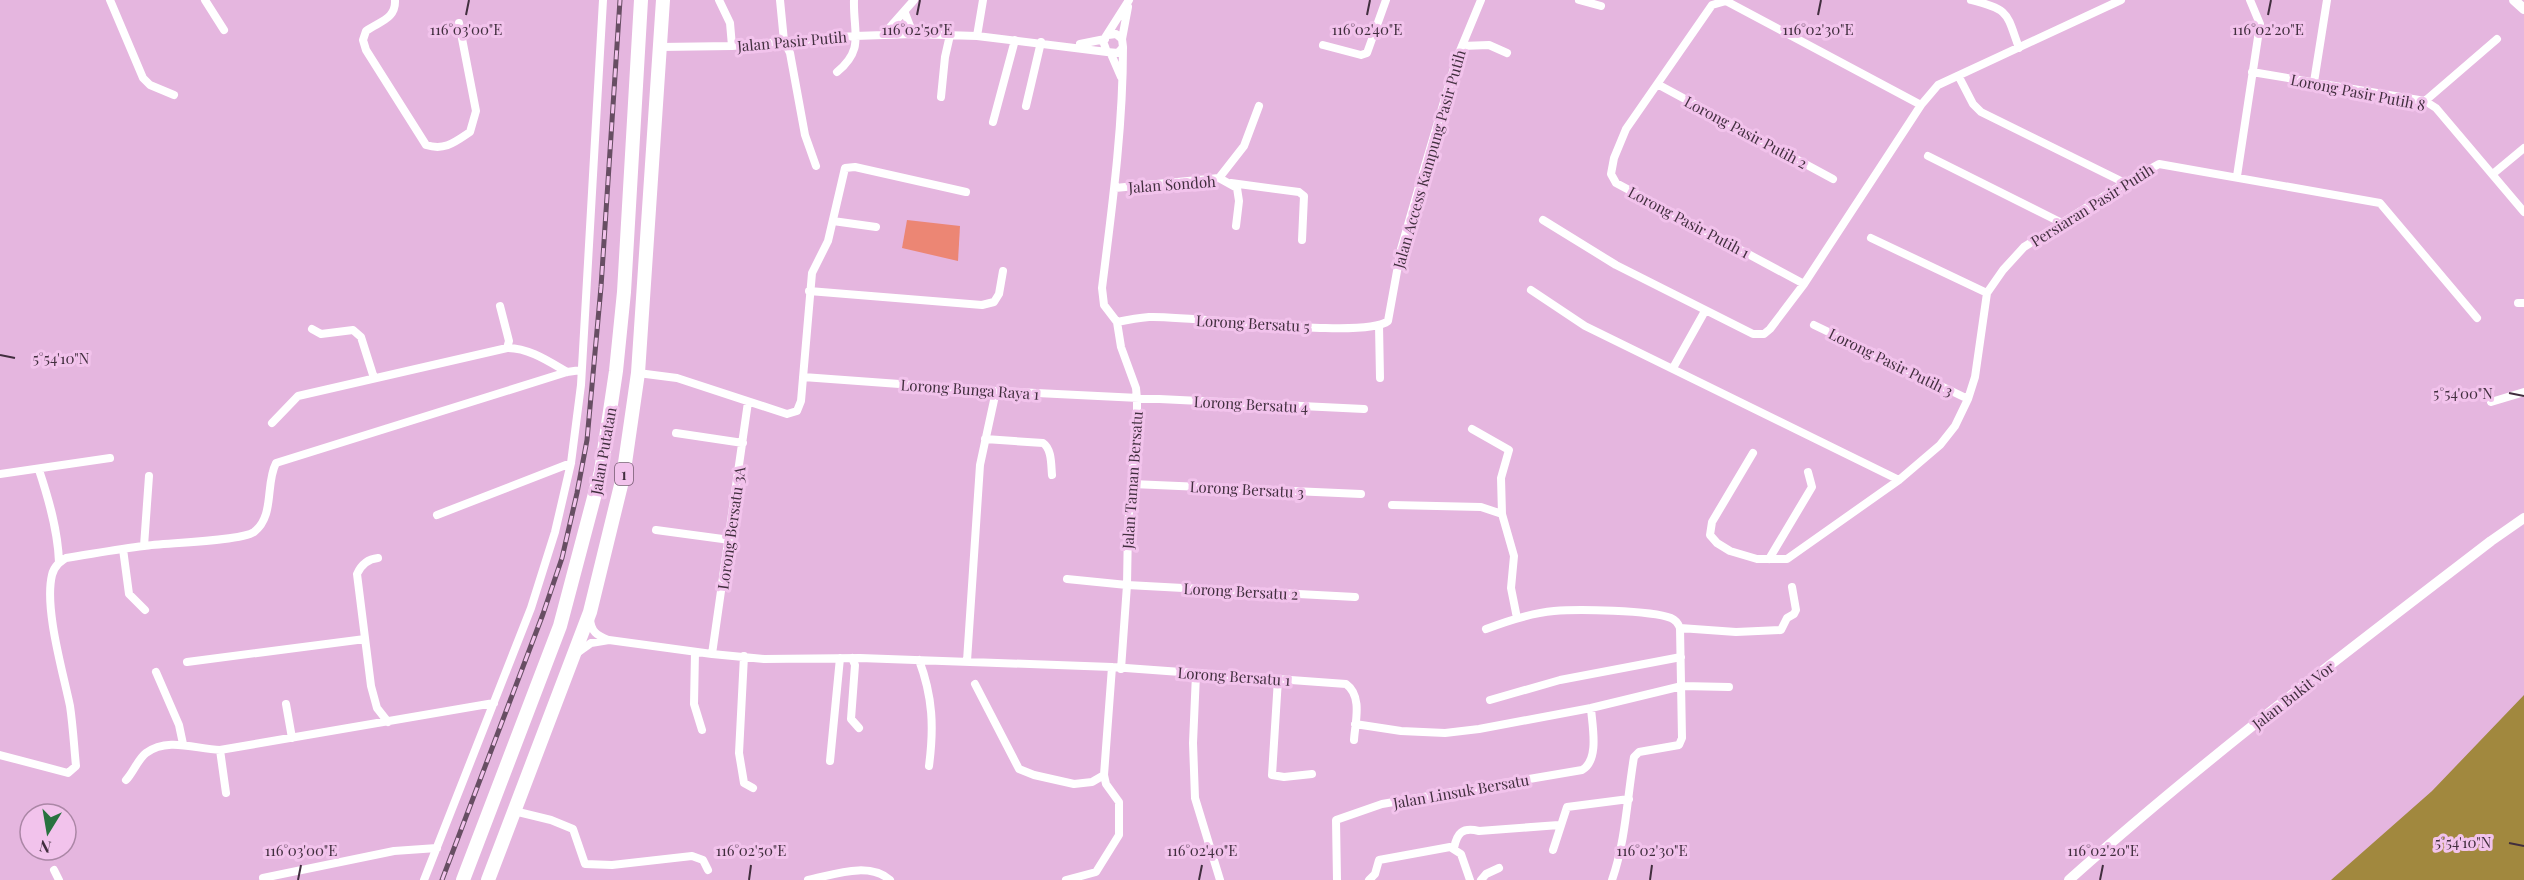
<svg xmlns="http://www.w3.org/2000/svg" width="2524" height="880" font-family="'Playfair Display',serif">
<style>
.green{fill:#ec8674}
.water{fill:#a1883e}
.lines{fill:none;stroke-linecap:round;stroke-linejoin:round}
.street{stroke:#fff;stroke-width:8}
.secondary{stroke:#fff;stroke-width:10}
.highway{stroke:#fff;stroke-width:14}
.rail-casing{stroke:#674e63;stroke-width:5}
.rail{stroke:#f2c3ec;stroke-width:3;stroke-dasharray:9;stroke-linecap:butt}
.ticks{fill:none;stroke:#412e3e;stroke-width:2}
.labels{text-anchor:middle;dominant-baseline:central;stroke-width:6;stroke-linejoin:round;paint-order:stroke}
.shield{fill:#f2c3ec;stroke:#765b72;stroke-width:1.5}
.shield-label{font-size:14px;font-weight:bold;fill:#412e3e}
.street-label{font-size:15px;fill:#412e3e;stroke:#f2c3ec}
.ticks-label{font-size:15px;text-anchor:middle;fill:#412e3e;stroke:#f2c3ec;stroke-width:6;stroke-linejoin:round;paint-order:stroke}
</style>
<rect width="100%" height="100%" fill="#e5b6df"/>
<path class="green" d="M907,220l53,6 -2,35 -56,-13z"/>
<path class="water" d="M2524,695v185h-193l101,-89z"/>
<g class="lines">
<path class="street" d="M110,0l33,78 7,7 24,10
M205,0l19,30
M395,0c1,19 -15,21 -29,31l-3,9 3,10 60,95c19,6 29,-3 44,-13l6,-21 -17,-88
M719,0l11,23 2,23
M780,0l4,41 6,12 15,82 11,31
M1579,0l22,6
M1971,0c39,10 35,12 48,48
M905,13l8,21
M884,34l30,-34
M1108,35l8,-1 6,5 1,8 -5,6 -11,-1 -4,-11 26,-41
M977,36l6,-36
M1122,39l6,-32
M1080,44l25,-5
M1323,45l38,10 6,-2 19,-53
M1462,46l27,-1 18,8
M660,47l72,-1 123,-10 58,-2 64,2 130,16
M1111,54l10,23
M837,72c28,-23 16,-39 17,-72
M2252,72l173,29 11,7 88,104
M1959,77l14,27 8,8 144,71
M2314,82l13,-82
M1659,85l174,94
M941,97l4,-40 5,-22
M2425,101l72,-62
M1026,106l15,-64
M993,122l22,-82
M1928,156l134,67
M2494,173l30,-25
M2237,176l23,-152 -10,-24
M1219,178l25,-32 15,-40
M1231,183l68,9 5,4 -2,44
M1115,188l104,-10 18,10 2,13 -3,25
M1543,220l73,45 137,69h11l6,-5 34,-45 117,-179 17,-20 183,-85
M833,221l43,6
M1871,238l116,55
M1804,284l-188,-101 -5,-9 3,-16 12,-29 86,-124 14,-4 195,104
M1531,290l54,36 314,154
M809,291l173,14 12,-3 5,-8 4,-23
M2518,303h6
M500,306l9,35 -2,7
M1117,322c10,-2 21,-4 32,-5 42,-2 215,23 239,4l13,-72 23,-80 33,-111 24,-58
M1379,325l1,53
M1814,325l154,74
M312,329l9,5 32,-4 8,7 13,41
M1673,368l32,-57
M638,373l39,5 110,36 10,-3 4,-10 11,-128 16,-32 17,-73 10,-1 111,25
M803,377l193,14 368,18
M2491,402l33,-10
M272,423l26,-27 209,-48c22,0 41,13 60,24
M1472,429l37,21 -8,28 1,36 12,42 -3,32 6,30
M676,433l67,10
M985,439l58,4c9,6 8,22 9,32
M1753,453l-41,69 -2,13 7,8 13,8 27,8h30l112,-79 41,-35 15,-19 13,-27 7,-22 12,-84 16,-23 21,-23 101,-64 34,-19 221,39 97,115
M39,470c10,30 19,61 20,92
M0,474l110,-16
M1132,484l229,10
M1392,505l89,2 21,7
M437,515l134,-52
M656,530l74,10
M144,546l5,-70
M123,549l6,45 16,16
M378,558c-10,1 -17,7 -21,16l14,112 6,22 11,14
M1769,559l43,-72 -4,-15
M1067,579l60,6 228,12
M590,619c1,13 7,16 18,21
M1680,628l56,4 45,-2 6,-12 7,-4 2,-4 -4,-23
M1486,629c21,-8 44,-16 68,-18 23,-2 96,-1 117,7 5,2 7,5 9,10l2,110 -3,7 -40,7 -5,5c-7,41 -8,83 -22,123
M695,652l-1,52 8,26
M577,653l14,-10 18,-3 103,14 52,5 96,-1 252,9 234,17c17,12 9,39 8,56
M712,654l36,-252
M744,656l-5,97 5,30 9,5
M852,658l3,7 -4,54 8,9
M919,660c14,37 15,68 10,106
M967,661l13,-196 16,-74
M187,662l178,-23
M1121,669l6,-84 1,-59 9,-103v-24l-1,-11 -15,-41 -4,-25 -13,-17 -2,-17c10,-80 21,-160 21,-241
M156,672l23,53 4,19
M1196,674l-3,69 2,55 25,82
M1278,679l-6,96 12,2 28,-3
M975,684l44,85 15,6 40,9 18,-2 12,-7
M1490,700l70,-20 121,-23
M286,704l6,34
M1355,724l46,7 44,2 34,-4 112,-21 91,-22 47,1
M220,750l6,43
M0,755l68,18 8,-7c-2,-20 -3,-40 -6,-60 -7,-34 -26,-98 -18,-131 2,-9 8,-13 14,-17 26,-4 52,-9 78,-12 20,-3 97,-5 110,-14 21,-16 11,-48 22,-69l291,-91 14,-2
M830,761l10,-103
M126,780c7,-7 12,-21 20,-27 22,-16 49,-4 74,-3l274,-47
M514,811l37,9 22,9 12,35 27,1 80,-9 11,4 5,10
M1454,848c3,-15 8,-21 25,-17l80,-6
M1553,850l14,-43 62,-8
M54,870l5,10
M263,878l131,-27 43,-3
M424,880l107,-272 24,-76 16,-69 10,-78 22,-385
M808,880c25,-5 61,-19 82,0
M1066,880l30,-8 23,-37v-33l-13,-18 -2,-9 8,-108
M1337,880l-1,-60 46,-16 200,-34c18,-10 10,-45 9,-62
M1369,880l6,-6 4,-14 71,-13 11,7 9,26
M1481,880l5,-6 13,-6"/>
<path class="secondary" d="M2514,0l10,9
M2069,880c134,-120 279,-229 422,-339l33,-23"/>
<path class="highway" d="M463,880l97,-254 41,-155 15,-100 8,-79 17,-292
M488,880l102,-268 33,-135 15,-104 25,-373"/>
<defs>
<path id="rail" d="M442,880l101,-266 19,-56 15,-65 10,-53 14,-153 19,-287"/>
</defs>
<use href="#rail" class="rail-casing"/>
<use href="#rail" class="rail"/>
</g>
<path class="ticks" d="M466,15l3,-15M917,15l3,-15M1367,15l3,-15M1818,15l3,-15M2268,15l3,-15M0,355l15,3M2509,393l15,3M2509,843l15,3M298,880l3,-15M749,880l2,-15M1199,880l3,-15M1650,880l2,-15M2100,880l3,-15"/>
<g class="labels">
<rect class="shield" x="615" y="463" width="18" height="22" rx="4.5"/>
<g class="shield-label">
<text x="624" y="474">1</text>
</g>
<g class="street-label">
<text transform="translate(792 41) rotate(-5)">Jalan Pasir Putih</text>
<text transform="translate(2358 92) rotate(11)">Lorong Pasir Putih 8</text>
<text transform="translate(1746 132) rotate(28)">Lorong Pasir Putih 2</text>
<text transform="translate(1429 159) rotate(-74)">Jalan Access Kampung Pasir Putih</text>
<text transform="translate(1172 184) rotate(-4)">Jalan Sondoh</text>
<text transform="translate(2092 205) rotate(-32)">Persiaran Pasir Putih</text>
<text transform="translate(1689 222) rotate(28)">Lorong Pasir Putih 1</text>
<text transform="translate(1253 323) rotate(3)">Lorong Bersatu 5</text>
<text transform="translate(1891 362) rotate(26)">Lorong Pasir Putih 3</text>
<text transform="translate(970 389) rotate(4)">Lorong Bunga Raya 1</text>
<text transform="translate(1251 404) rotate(3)">Lorong Bersatu 4</text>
<text transform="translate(603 451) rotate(-80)">Jalan Putatan</text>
<text transform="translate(1132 480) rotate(-86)">Jalan Taman Bersatu</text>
<text transform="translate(1247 489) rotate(3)">Lorong Bersatu 3</text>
<text transform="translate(731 528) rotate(-82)">Lorong Bersatu 3A</text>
<text transform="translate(1241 591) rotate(3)">Lorong Bersatu 2</text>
<text transform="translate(1234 676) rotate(4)">Lorong Bersatu 1</text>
<text transform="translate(2293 695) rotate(-38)">Jalan Bukit Vor</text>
<text transform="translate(1461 791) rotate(-10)">Jalan Linsuk Bersatu</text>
</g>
</g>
<g class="ticks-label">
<text x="466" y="35">116°03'00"E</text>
<text x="917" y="35">116°02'50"E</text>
<text x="1367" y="35">116°02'40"E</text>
<text x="1818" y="35">116°02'30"E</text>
<text x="2268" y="35">116°02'20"E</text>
<text x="61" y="364">5°54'10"N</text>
<text x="2463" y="399">5°54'00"N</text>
<text x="2463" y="848">5°54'10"N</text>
<text x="301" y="856">116°03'00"E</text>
<text x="751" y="856">116°02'50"E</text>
<text x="1202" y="856">116°02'40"E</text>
<text x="1652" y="856">116°02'30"E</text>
<text x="2103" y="856">116°02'20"E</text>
</g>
<g transform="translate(48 832) rotate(191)"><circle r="28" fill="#f2c3ec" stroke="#ab87a6" stroke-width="1.5"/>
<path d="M0-4.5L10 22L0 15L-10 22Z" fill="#28723f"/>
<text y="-9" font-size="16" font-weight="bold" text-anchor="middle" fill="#412e3e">N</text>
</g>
</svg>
